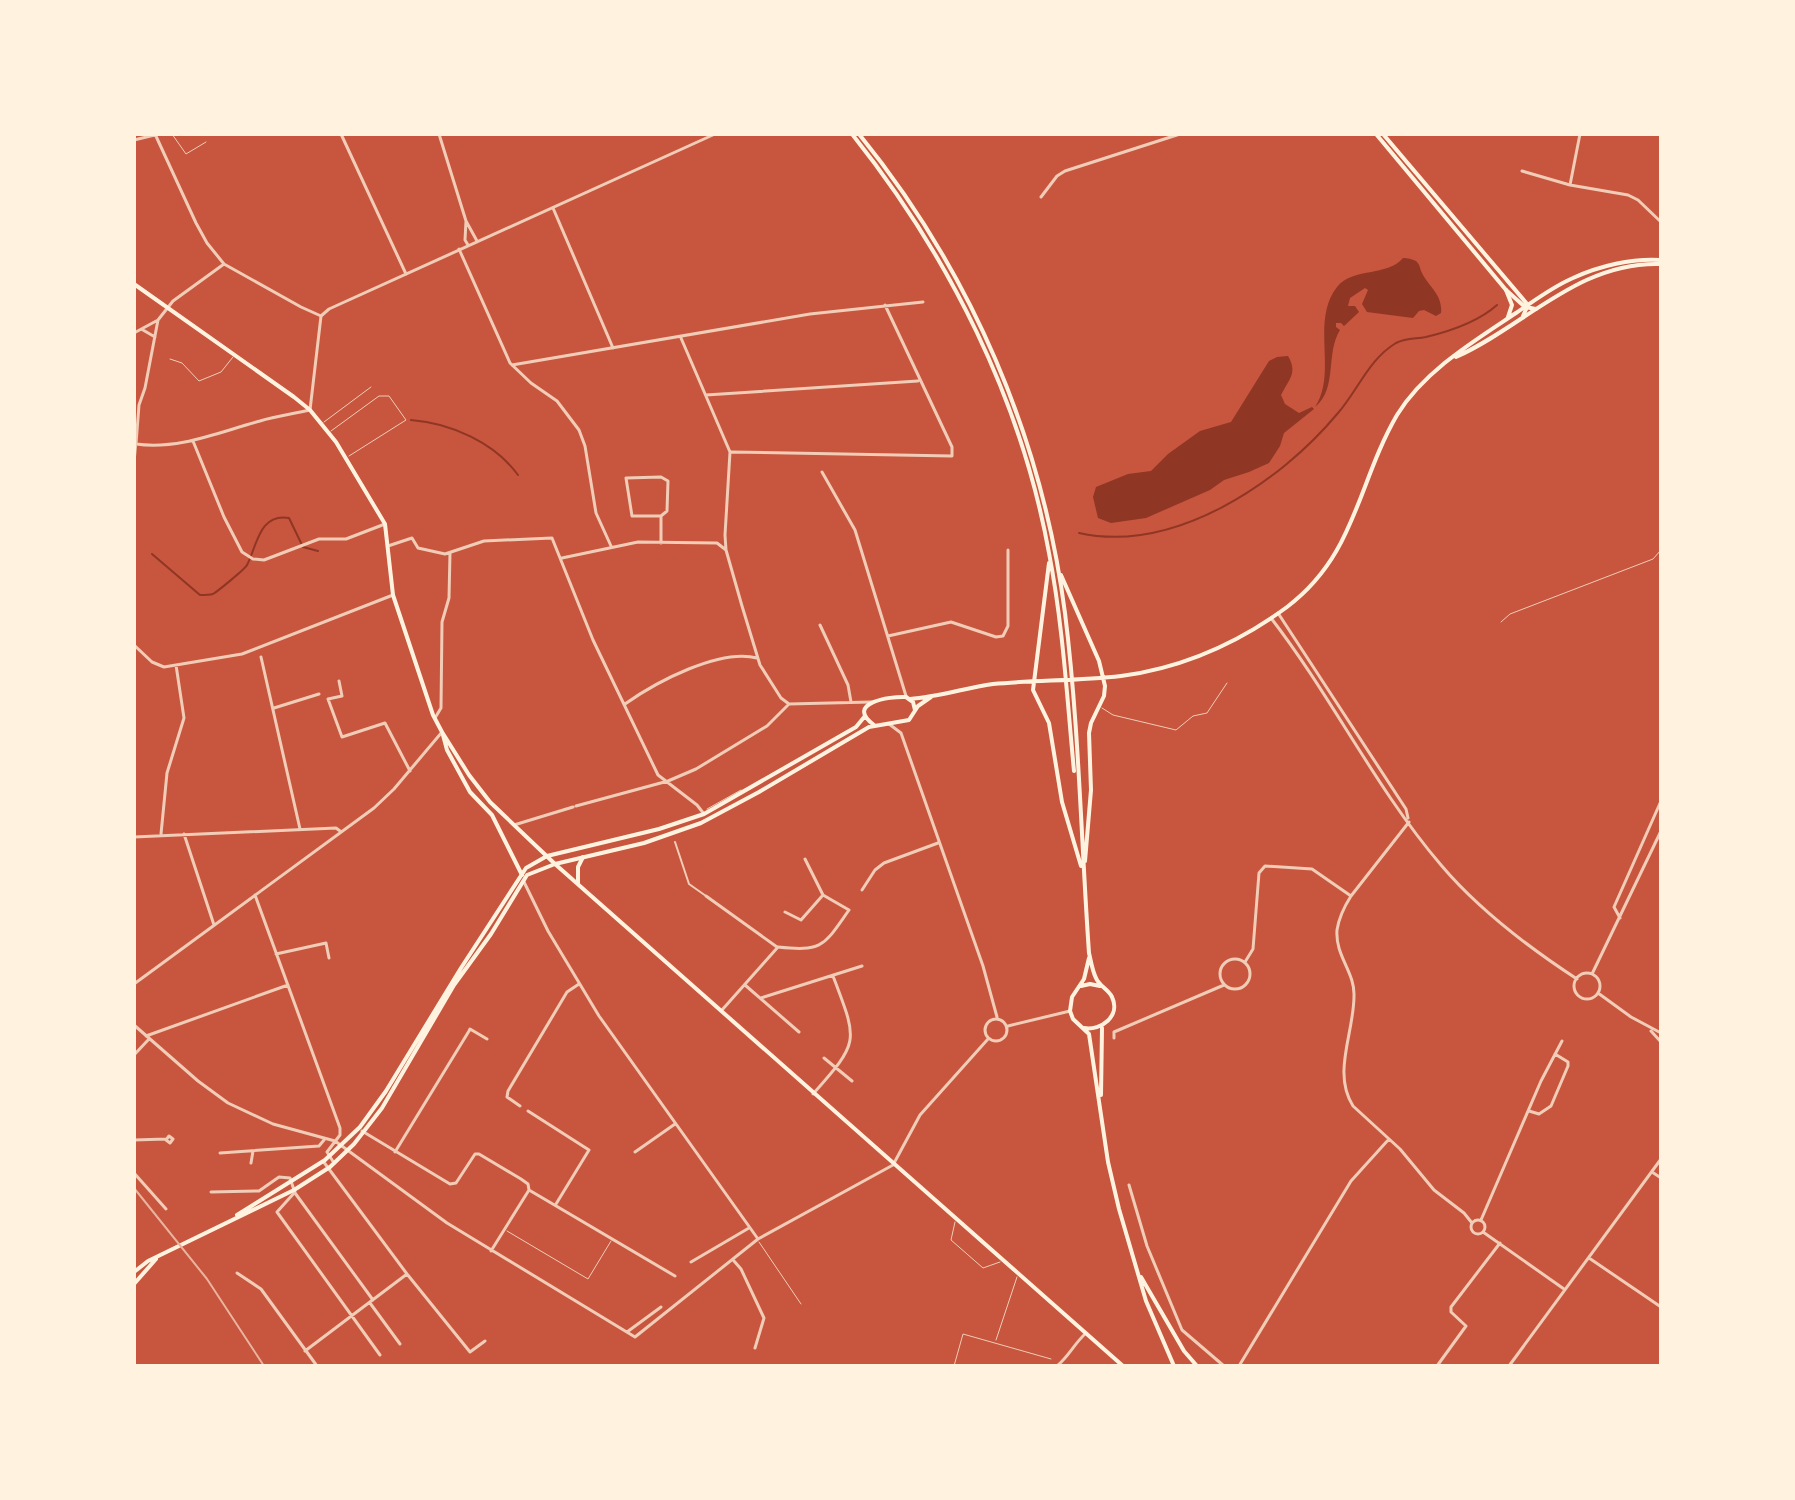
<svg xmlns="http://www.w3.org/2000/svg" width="1795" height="1500" font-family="'Playfair Display',serif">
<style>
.water{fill:#8f3625}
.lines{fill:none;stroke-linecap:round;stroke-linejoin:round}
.stream{stroke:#8f3625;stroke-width:2}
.service{stroke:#f1ccb7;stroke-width:1}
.pedestrian{stroke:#f1ccb7;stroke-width:2}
.minor{stroke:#f1ccb7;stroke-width:3}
.tertiary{stroke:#f1ccb7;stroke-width:3}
.secondary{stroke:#fff3e0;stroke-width:4}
.primary{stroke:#fff3e0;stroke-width:4}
.rail{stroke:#e9b49f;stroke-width:2}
</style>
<rect width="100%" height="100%" fill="#c8553d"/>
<path class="water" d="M1403,258c4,0 9,1 13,3 5,5 3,6 6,12 7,14 21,22 19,40l-5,3 -12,-6 -5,1 -6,7 -46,-6 -5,-8 6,-14 -3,-2 -15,10 -2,8h7l4,6 -15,14 -3,-3h-5v4l4,3c-15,24 -2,58 -25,77 23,-35 -5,-85 22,-120 16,-20 50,-10 66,-29z
M1288,356c10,17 1,23 -7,39l4,9 14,9 13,-6 2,2 -30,24 -4,13 -11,17 -20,9 -25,8 -14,10 -64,28 -35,5 -13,-5 -5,-21 3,-10 32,-13 23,-3 17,-17 32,-23 31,-9 38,-61 8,-4z"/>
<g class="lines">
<path class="stream" d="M411,420c40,3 84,23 107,55
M1079,533c95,21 201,-50 259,-120 20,-23 31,-54 58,-70 10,-5 19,-4 30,-6 25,-6 52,-15 71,-32
M152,554l48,41c4,0 9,0 13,-1 5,-3 32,-25 34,-29 10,-19 12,-52 42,-47l14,29 15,4"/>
<path class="service" d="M172,134l14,20 20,-12
M134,206v2
M170,359l12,4 17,18 22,-9 12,-15
M324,422l47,-35
M331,431l48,-35h10l17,24 -57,36
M1501,622l9,-8 143,-55 8,-9
M1102,708l11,7 63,15 17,-14 14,-3 20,-30
M707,809l34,-19
M955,1222l-4,18 32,28 17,-6
M507,1231l81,48 23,-38
M759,1242l42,62
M996,1340l21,-63
M954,1366l9,-32 88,25"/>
<path class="pedestrian" d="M134,468l2,-22
M675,842l14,42 17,12"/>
<path class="minor" d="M155,134l41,89 11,20 17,21 77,43 20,9
M341,134l65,140
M439,134l27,87 11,20
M134,140l25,-6
M1522,171l48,14 58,10 10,5 23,22
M1570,185l10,-51
M1041,197l16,-21 8,-5 115,-37
M553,208l60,140
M466,221l-1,19 3,5
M459,249l51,114 21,20 26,18 22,29 6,16 11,67 15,33
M143,330l12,7
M134,333l24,-13 15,-19 51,-37
M681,338l49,114 -5,83 1,15 16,56 18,59 21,33 8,6
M512,365l298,-51 113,-12
M706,395l212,-14
M193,441l31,76 18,35 11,7 11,1 55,-21h27l39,-15
M136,444c43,6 83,-12 124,-23 16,-5 33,-7 50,-11
M136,444l3,-39 6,-17 13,-68
M731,452l221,4v-9l-67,-142
M822,472l33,58 51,166
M661,516h-29l-6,-38 35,-1 7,4 -1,30 -6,5v27
M388,546l24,-8 6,10 27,6 39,-13 68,-3 41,102 65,135 39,30 7,9
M562,558l76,-16 79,1 9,7
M1278,613l128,196 2,9
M1271,618c61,79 105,171 170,247 38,45 87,82 136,114
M820,625l28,60 3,17
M888,636l63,-14 45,15 7,-1 5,-10v-76
M134,645l18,17 12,5 78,-13 151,-59
M261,657l39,172
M339,681l3,15 -14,3 14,38 43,-14 25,48
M625,704c31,-22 95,-56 132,-46
M274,708l45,-14
M435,718l6,-10 1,-86 7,-24 1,-45
M889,724l12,9 82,233 14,51
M576,806l92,-25 28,-12 71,-43 22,-22 82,-2
M514,825l59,-18
M161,834l6,-61 17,-55 -8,-53
M184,834l30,91
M134,837l202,-9 4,3
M524,882l24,49 51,85 159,223
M862,890l13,-20 9,-7 54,-20
M255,895l85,233v7l-13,17 7,11
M706,896l71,51
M1351,896c-7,11 -12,21 -14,34 -2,26 18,42 17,66 0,37 -22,77 -1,110l47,43 34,41 30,23 8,10
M785,912l16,8 22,-25
M1620,918l-6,-11 47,-106
M778,947c46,5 46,-2 71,-37l-26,-15 -18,-36
M276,954l50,-11 3,15
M1220 974a15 15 0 1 1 30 0a15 15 0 1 1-30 0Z
M1245,962l8,-13 6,-76 6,-7 47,3 39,27 58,-74
M1574 986a13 13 0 1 1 26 0a13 13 0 1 1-26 0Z
M1592,974l69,-143
M134,984l240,-176 20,-19 48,-57
M745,985l54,47
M1598,993l33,24 30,16
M761,998l101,-32
M722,1010l56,-63
M985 1030a11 11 0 1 1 22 0a11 11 0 1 1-22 0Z
M134,1025l64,56 30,22 45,21 62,17 112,82 188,114 123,-98 135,-74 27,-50 68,-76
M1008,1026l62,-15
M1651,1031l10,11
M146,1036l142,-51
M1114,1038v-6l110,-47
M134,1055l15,-16
M824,1058l28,23
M813,1094c47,-53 45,-52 20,-118
M520,1106l-13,-9 1,-6 59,-99 12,-8
M528,1111l61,39 -33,54
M1529,1111l10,3 12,-8 17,-40v-4l-13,-8
M362,1131l88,53 6,-1 19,-29h4l42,25 7,5 1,6 146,86
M169,1136l4,3 -3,4 -4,-3z
M134,1140l32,-1
M395,1152l74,-121 1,-2 17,10
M635,1152l40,-28
M220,1153l99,-7 5,-6
M323,1161l84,113 63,78 15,-11
M251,1163l2,-12
M1652,1172l9,6
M134,1173l32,36
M1129,1185l18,61 35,84 42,36
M211,1192l48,-1 20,-14 11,1 5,15 78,107
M295,1192l-18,20 103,143
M1481,1220l60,-139 21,-40
M1471 1227a7 7 0 1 1 14 0a7 7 0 1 1-14 0Z
M1483,1232l81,57
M491,1251l38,-61
M1589,1258l72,49
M734,1261l7,8 23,49 -9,30
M691,1262l58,-34
M237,1273l24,16 56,77
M370,1303l30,41
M627,1332l34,-25
M305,1351l102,-77
M1057,1366c12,-10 17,-22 29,-33
M1239,1366l112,-185 38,-42
M1437,1366l29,-40 -15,-14v-5l49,-64
M1509,1366l152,-207"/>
<path class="tertiary" d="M310,410l11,-94 8,-7 386,-175"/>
<path class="secondary" d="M1376,134l130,156 19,17 11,2
M1383,134l145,171 -5,11
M134,284l160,113 16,13 26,32 49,82 8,71 40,120 9,17 27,43 21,27 65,62 568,502
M443,735l4,15 23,42 22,23 30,60
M578,884v-17l5,-10"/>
<path class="primary" d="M852,134c97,122 169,265 197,419 14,72 18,145 25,218
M859,134c112,138 183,303 206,479 14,112 16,227 24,340 2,8 3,17 7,25 3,8 12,11 16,19 9,19 -11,34 -28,31
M1506,290l6,15 -4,12
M1456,357c69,-31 123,-96 205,-93
M1049,563l-16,127 16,33 13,79 19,64
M1061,575l38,86 6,25 -1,10 -13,27 -2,10 2,57 -6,71
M910,699c28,-2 55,-11 83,-15 43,-4 85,-3 128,-8 60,-8 117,-33 166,-69 69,-52 70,-123 110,-192 27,-44 77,-74 119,-102 18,-12 36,-26 57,-35 26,-12 59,-20 88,-18
M874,725c-30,-22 16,-29 32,-28l7,5 2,8
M1089,958l-5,21 -12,18 -2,14 3,8 16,15 19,128 11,47 27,92 28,65
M1081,986l9,-2 10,2
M1101,1095l1,-67
M237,1215l88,-55 35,-33 26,-36 75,-123 65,-100 21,-12 112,-27 45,-15 152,-87 9,-11
M134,1272l14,-11 146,-71 36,-23 24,-23 28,-36 72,-123 37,-51 36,-59 28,-11 89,-21 57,-20 58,-31 110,-65 40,-7 9,-14 13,-9
M1141,1277l43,74 13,15
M134,1284l22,-25"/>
<path class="rail" d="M134,1188l73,91 57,87"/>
</g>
<rect width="1795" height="1500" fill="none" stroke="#fff3e0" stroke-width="272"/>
</svg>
